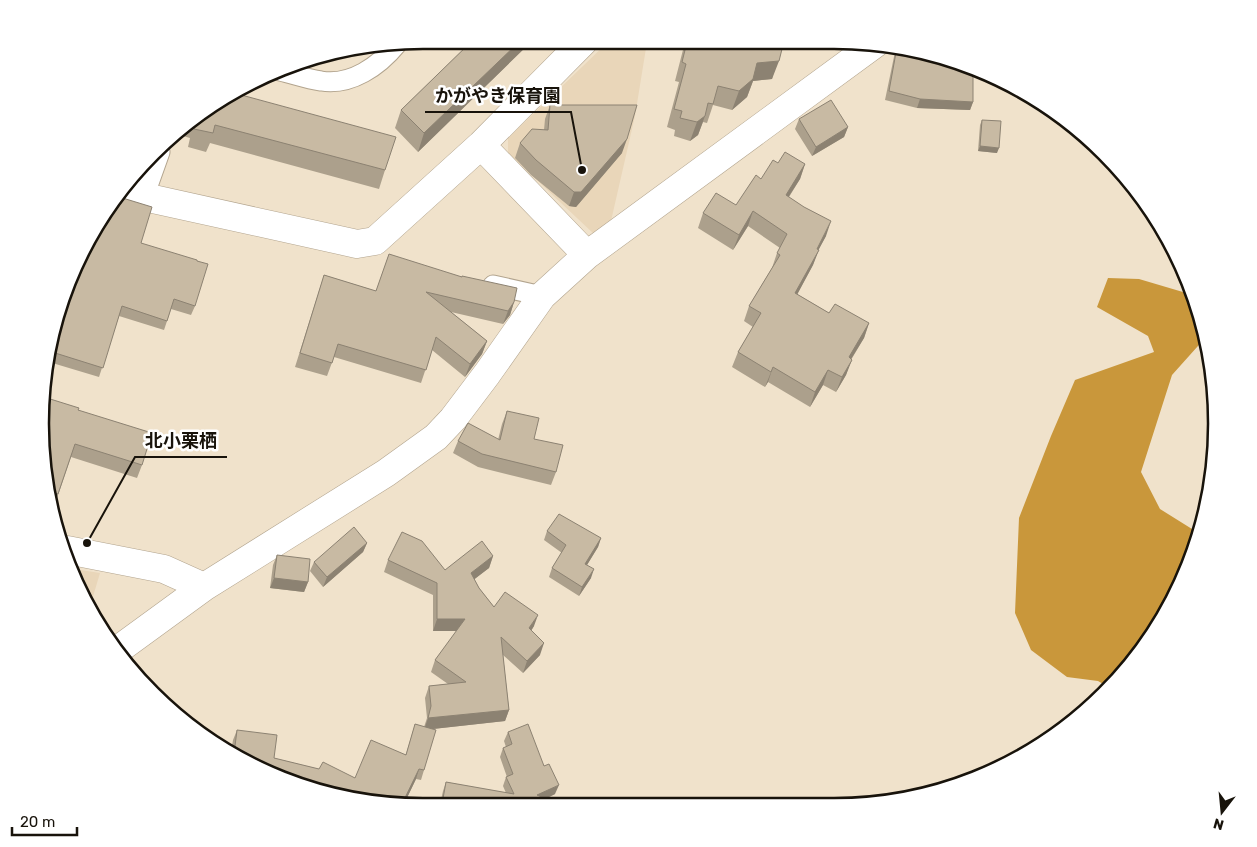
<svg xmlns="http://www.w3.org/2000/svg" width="1257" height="847" font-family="Rubik,'Noto Sans JP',sans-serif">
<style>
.built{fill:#e9d6b9}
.forest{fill:#c9973b}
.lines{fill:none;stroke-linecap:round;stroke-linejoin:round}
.street-casing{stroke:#b2a48e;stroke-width:21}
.secondary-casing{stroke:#b2a48e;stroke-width:29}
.street{stroke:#fff;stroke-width:19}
.secondary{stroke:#fff;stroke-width:28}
.wall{fill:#aca08c}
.shaded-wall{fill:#8c8272}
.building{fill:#c8baa3;stroke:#8c8272}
.rim{fill:none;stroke:#18130b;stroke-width:2.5}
.leader{fill:none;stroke:#18130b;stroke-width:2}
.callout-dot{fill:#18130b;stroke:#fff;stroke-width:2}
.callout-label{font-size:18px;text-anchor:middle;font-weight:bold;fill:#18130b;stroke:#fff;stroke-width:5;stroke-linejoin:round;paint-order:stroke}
</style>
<rect width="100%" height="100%" fill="#f0e2cb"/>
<path class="built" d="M609,41l38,1 -12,74 -24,105 -16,14 -87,-82v-15z
M74,569l26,4 -11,37z"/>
<path class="forest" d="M1108,278l31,1 54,16 11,30 2,12 -34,38 -31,97 19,37 40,25 -3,13 -32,68 -43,62 -12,11 -12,-7 -31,-4 -36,-27 -16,-37 4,-95 32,-82 24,-56 79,-28 -6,-16 -51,-29z"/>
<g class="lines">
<defs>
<path id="street" d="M280,71c13,3 27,8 41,10 30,5 58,-15 76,-37
M144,197l16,-45
M493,285l49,11"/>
<path id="secondary" d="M481,145l106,110
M120,190l24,7 213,47 18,-3 106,-96 103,-104
M67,550l97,19 40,18
M119,649l85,-62 182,-114 50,-36 17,-18 34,-45 55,-78 45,-41 289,-212"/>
</defs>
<use href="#street" class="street-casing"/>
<use href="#secondary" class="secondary-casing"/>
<use href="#street" class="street"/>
<use href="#secondary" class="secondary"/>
</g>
<path class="wall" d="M473,40l59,1 -114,111 -23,-24 6,-18z
M685,42l96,1 -9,36 -19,2 -6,16 -15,13 -19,-5 -6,18 -4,-1 -5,13 -8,6 -16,-5 1,-6 -8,-3 12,-45 -4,-1z
M808,43h16l-10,7z
M896,47l70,21 7,34 -3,8 -53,-2 -32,-8z
M210,105l175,65 -6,19 -169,-46 -4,9 -18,-5 2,-9 -7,-2 2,-7z
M550,105l72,48 -46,54 -7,-1 -38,-31 -16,-17 5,-15 24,-13 1,-11z
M799,119l49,8 -4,10 -32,19 -17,-27z
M982,120l15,33 -19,-2 2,-26z
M778,163l27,1 -5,15 -11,18 37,39 -8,14 -5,15 -16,29 32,19 40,10 -5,15 -13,22 -5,15 -10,17 -13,-7 -13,22 -42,-25 -3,5 -33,-20 6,-15 15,-25 -9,-6 5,-15 23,-38 5,-15 3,-5 -32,-22 -15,24 -35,-22 5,-15 33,-8z
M141,243l54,63 -4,9 -20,-6 -7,21 -45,-14 -20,61 -50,-15 20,-85z
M389,254l125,48 -4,13 -7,9 -52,-12 36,29 -5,13 -17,23 -33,-27 -11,33 -87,-26 -7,19 -32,-9 29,-92 52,16z
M47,398l31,12 64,55 -5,13 -66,-21 -17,50 -4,-1 -3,-7 -5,-87z
M507,411l27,28 22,33 -5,13 -73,-18 -25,-14 5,-12 40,-1 4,-16z
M547,531l54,7 -3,9 -11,18 4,13 -12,18 -30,-19 3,-9 10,-15 -18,-13z
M367,543l-4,9 -40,35 -13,-16 4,-9z
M277,555l31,27 -4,10 -34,-4 3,-23z
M493,556l-4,12 -15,11 5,9 15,19 40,19 -3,5 9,24 -17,18 -20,-18 6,55 -4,11 -73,8 -8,41 -3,10 -5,-1 -12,25h-31l-119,-36 -23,-16 2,-12 4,-10 37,28 81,20 51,-24 9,-30 9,3 3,-9 -2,-20 4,-12 19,-2 -17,-12 4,-12 22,-29h-24v-36l-49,-23 4,-12 57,10z
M508,732l36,34 11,28 -9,5 14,6 -120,-1 3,-13 3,-9 60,11 -3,-7 3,-9h1l-7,-20 3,-9 3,-1 -2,-6z"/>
<path class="shaded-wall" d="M520,41h12l-114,111 6,-19z
M817,43h7l-10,7z
M779,61l-7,18 -19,2 -6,16 -15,13 7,-19 18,-28z
M920,99l53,3 -3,8 -53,-2z
M705,116l-7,19 -8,6 7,-19z
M848,127l-4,10 -32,19 4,-9z
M627,139l-5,14 -46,54 -7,-1 5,-14z
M980,146l19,2 -2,5 -19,-2z
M805,164l-5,15 -20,31 6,-15z
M753,211l-5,15 -15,24 6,-15z
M831,221l-5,15 -15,28 6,-15z
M819,250l-6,15 -23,43 5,-15z
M514,302l-4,13 -7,9 5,-13z
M869,323l-5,15 -21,34 6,-15z
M487,341l-5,13 -17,23 5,-13z
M852,360l-6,15 -10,17 6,-15z
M773,367l-5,15 -3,5z
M828,370l-5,15 -13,22 5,-15z
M601,538l-3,9 -16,26 3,-9z
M367,543l-4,9 -40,35 4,-10z
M493,556l-4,12 -22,17 4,-12z
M594,569l-3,9 -12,18 3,-9z
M274,578l34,4 -4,10 -34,-4z
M538,615l-4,11 -9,14 4,-12z
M437,619h28l-4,12h-28z
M544,643l-4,12 -17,18 4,-12z
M509,710l-4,11 -81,9 4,-12z
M419,769l-3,10 -12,25h-2z
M559,785l-4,9 -21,10 3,-9z"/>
<path class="building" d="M473,40l47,1 -96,92 -23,-23z
M687,42l94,1 2,2 -4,16 -22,2 -4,16 -14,12 -21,-5 -5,18 -5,-1 -3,13 -8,6 -17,-4 2,-7 -8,-2 12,-45 -4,-2z
M897,47l69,21 1,5h6v29l-53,-3 -31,-8z
M234,93l162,44 -11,33 -170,-45 -2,8 -19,-4 3,-9 -2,-1 15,-14z
M831,100l17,27 -32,20 -17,-28z
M550,105h87l-10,34 -46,53h-7l-38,-32 -16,-17 12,-14 16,1z
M982,120l19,1 -2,27 -19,-2z
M785,152l20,12 -19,31 18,12 27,14 -14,28 2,1 -24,43 34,20 6,-9 34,19 -20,34 3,3 -10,17 -14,-7 -13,22 -42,-25 -2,5 -33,-20 23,-39 -12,-7 31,-51 -3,-2 10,-19 -34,-23 -14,24 -36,-22 13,-20 20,12 20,-30 5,4 12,-19 5,3z
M116,196l36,11 -11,36 56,17v1l11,3 -13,42 -21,-7 -7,22 -45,-15 -19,62 -51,-16 17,-75z
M389,254l73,23v-1l55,12 -3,14 -6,9 -82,-19 61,49 -17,23 -34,-27 -10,33 -88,-26 -6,19 -32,-10 24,-78 52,16z
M47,398l32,10 -1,2 74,23 -10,32 -67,-21 -17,50 -11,-3 -5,-78z
M507,411l32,7 -5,21 29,6 -7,27 -74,-18 -24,-13 10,-18 32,17z
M559,514l42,24 -16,26 9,5 -12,18 -30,-19 14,-23 -19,-14z
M354,527l13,16 -40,34 -13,-15z
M402,532l20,9 23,29 37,-29 11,15 -22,17 8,15 15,19 11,-15 33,23 -9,13 15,15 -17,18 -26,-24 8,73 -81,8 3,-12 -2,-20 37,-4 -31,-22 30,-41h-28v-36l-49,-23z
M277,555l33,4 -2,23 -34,-4z
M415,724l21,6 -12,40 -5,-1 -17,35h-29l-119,-36 -20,-14 3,-24 40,5 -3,23 45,11 4,-7 32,16 16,-38 35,15z
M528,724l16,42 5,-2 10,21 -22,10 23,10 -118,-1 4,-22 68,12 -8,-17 7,-3 -10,-26 9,-4 -4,-12z"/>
<path d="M0 0H1257V847H0ZM423 49H834A374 374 0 0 1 1208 423V424A374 374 0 0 1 834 798H423A374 374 0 0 1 49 424V423A374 374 0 0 1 423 49Z" fill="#fff" fill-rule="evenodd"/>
<path class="rim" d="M423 49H834A374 374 0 0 1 1208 423V424A374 374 0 0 1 834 798H423A374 374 0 0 1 49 424V423A374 374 0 0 1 423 49Z"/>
<path class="leader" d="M582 170L571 112H425M87 543L135 457H227"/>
<g class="callout-dot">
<circle cx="582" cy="170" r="5"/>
<circle cx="87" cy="543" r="5"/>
</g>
<g class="callout-label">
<text x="498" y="102">かがやき保育園</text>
<text x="181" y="447">北小栗栖</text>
</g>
<g transform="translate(1222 812) rotate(196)" stroke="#ffffff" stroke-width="4" paint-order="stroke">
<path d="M0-4L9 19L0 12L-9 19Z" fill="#18130b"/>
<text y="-8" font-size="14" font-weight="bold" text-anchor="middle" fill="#18130b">N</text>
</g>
<path d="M12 827v8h65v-8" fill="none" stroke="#18130b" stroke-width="2.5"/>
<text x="20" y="827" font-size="15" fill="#18130b" stroke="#ffffff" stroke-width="4" paint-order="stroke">20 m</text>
</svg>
